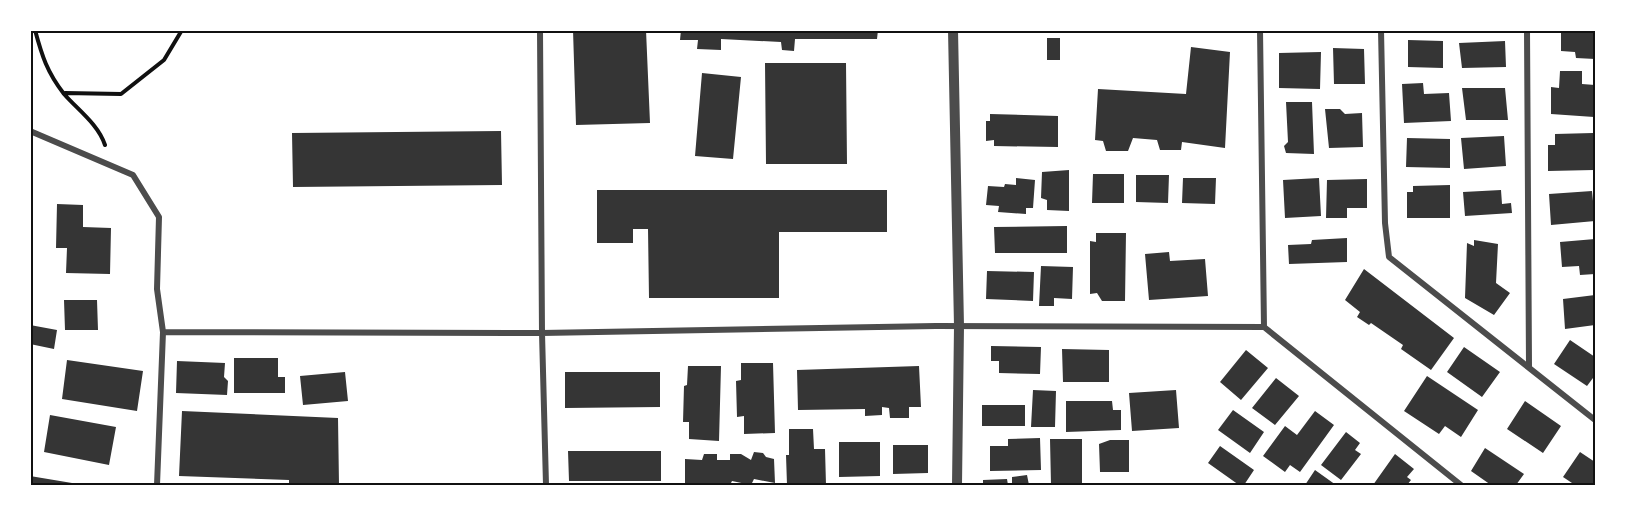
<svg xmlns="http://www.w3.org/2000/svg" width="1625" height="515" font-family="'Roboto Condensed',sans-serif">
<style>
.building{fill:#353535}
.lines{fill:none;stroke-linecap:round;stroke-linejoin:round}
.path{stroke:#111;stroke-width:4}
.minor{stroke:#4c4c4c;stroke-width:6}
.tertiary{stroke:#4c4c4c;stroke-width:10}
.neatline{fill:none;stroke:#111;stroke-width:2}
</style>
<rect width="100%" height="100%" fill="#fff"/>
<path class="building" d="M573,30h73l4,93 -74,2z
M681,30h197l-1,9h-82l-1,12 -12,-1 -1,-8 -60,-3v11l-24,-1 1,-9h-18z
M1561,30h34v29l-19,-1 -1,-6 -14,-1z
M1047,38h13v22h-13z
M1408,40l35,1v27l-35,-1z
M1505,41l1,26 -44,1 -3,-25z
M1191,47l39,5 -5,96 -43,-6 -1,8h-21l-3,-10 -24,-2 -5,13h-22l-3,-10 -8,-1 3,-51 88,5z
M1333,48l31,1 1,35h-31z
M1321,52l-1,37 -41,-1v-35z
M765,63h81l1,101h-81z
M1560,71h22v13l13,1 -1,32 -43,-3v-27l8,1z
M702,73l39,4 -8,82 -38,-3z
M1423,83l1,11 25,-1 2,28 -47,2 -2,-39z
M1462,88h43l3,32h-42z
M1286,102h26l2,52 -28,-1 -2,-7 4,-4z
M1325,109h15l5,5 17,-1 1,34 -34,1z
M990,114l68,2v31l-64,-1v-6l-8,1v-20h4z
M501,131l1,54 -209,2 -1,-54z
M1593,133l1,37 -46,1v-26h7v-11z
M1504,136l2,30 -42,3 -3,-31z
M1407,138l43,1v29l-44,-1z
M1069,170v41l-22,-1v-10l-6,-2 1,-26z
M1093,174h31v29h-32z
M1136,175h33l-1,28 -32,-1z
M1016,178l19,2 -2,28h-7v6l-28,-2 1,-6 -13,-1 2,-19 16,1 1,-3 11,1z
M1183,178h33l-1,26 -33,-1z
M1319,178l2,38 -36,2 -2,-38z
M1367,179v29h-20v10h-21l1,-38z
M1450,185v33h-43v-26h6v-6z
M597,190h290v42h-108v66h-130l-1,-69h-15v14h-36z
M1501,190l1,14 9,-1 1,10 -47,3 -2,-24z
M1592,191l3,30 -44,4 -2,-31z
M57,204l26,1v22l28,1 -1,46 -44,-1 1,-25h-11z
M1067,226v27h-72l-1,-26z
M1096,233h30l-1,68h-23l-5,-8 -7,1v-53l6,1z
M1347,238v24l-58,2 -1,-19 23,-1 1,-4z
M1595,239v35l-15,1 -1,-9 -17,1 -2,-25z
M1474,240l24,4 -2,39 14,10 -16,22 -29,-17 2,-55 7,3z
M1169,252l1,9 35,-2 3,37 -59,4 -4,-46z
M1041,266l32,1 -1,32 -18,-1v8h-15z
M1364,269l90,69 -23,32 -30,-21 2,-4 -32,-22 -2,2 -12,-8 3,-5 -15,-12z
M987,271l47,1 -1,29 -47,-2z
M1595,295v30l-30,4 -2,-30z
M64,300h33l1,30h-33z
M30,325l27,5 -3,19 -24,-5z
M1570,340l25,17v22l-2,-1 -6,8 -33,-22z
M991,346l50,1 -1,27 -41,-1v-12h-8z
M1464,347l36,25 -18,25 -35,-25z
M1062,349l47,1v32h-46z
M1246,350l22,18 -27,32 -21,-18z
M234,358h44v19h7v16h-51z
M67,360l76,11 -6,40 -75,-12z
M177,361l48,2 -1,14 4,4 -1,14 -51,-2z
M741,363h32l2,70 -31,1v-18l-7,1 -1,-36 5,-1z
M688,366h33l-2,75 -30,-2v-17h-6l1,-36 3,-1z
M919,366l2,41h-12v11h-19l-1,-10 -7,-1v8l-17,1v-7l-67,1 -1,-40z
M345,372l3,29 -45,4 -3,-29z
M565,372h95v35l-95,1z
M1427,376l51,34 -17,27 -16,-11 -6,8 -35,-23z
M1276,378l23,18 -24,29 -23,-17z
M1033,390l23,1 -1,36h-24z
M1176,390l3,38 -47,3 -3,-38z
M1066,401h46l1,9h8v20l-55,2z
M1525,401l36,25 -18,27 -36,-24z
M982,405h43v21h-43z
M1233,410l31,22 -14,21 -32,-23z
M182,411l156,7 1,67h-50v-5l-110,-4z
M1315,411l19,14 -34,47 -10,-7 -5,7 -22,-16 22,-30 12,9z
M50,415l66,12 -7,38 -65,-13z
M789,429h24l1,20h11l1,36h-39l-1,-30h3z
M1346,432l14,11 -5,7 6,4 -20,26 -20,-15z
M1040,438l1,32 -51,1v-25h18v-7z
M1050,439h32v46h-31z
M1110,440h19v32h-29l-1,-28z
M839,442h41v34l-41,1z
M893,445h35v28l-35,1z
M1220,446l34,24 -10,15h-5l-31,-22z
M1485,448l39,26 -8,11h-25l-20,-14z
M568,451h93v30h-92z
M754,452l9,1 3,4 8,2 1,24 -21,-4 -3,6 -19,-4 -2,4h-45v-26l17,1 2,-6h13v6h13v-6h11l10,6z
M1580,452l15,10v23h-20l-12,-8z
M1395,454l19,15 -7,8 4,3 -4,5h-34z
M1315,470l21,15h-31z
M1027,475l2,10h-17v-8z
M30,476l48,8 -1,1h-47z
M1007,479l1,6h-25v-5z"/>
<g class="lines">
<path class="path" d="M35,30c7,26 12,42 29,64 14,16 34,30 41,51
M343,30h26
M65,93l56,1 43,-34 18,-30"/>
<path class="minor" d="M540,30l2,303 4,152
M1260,30l4,297
M1381,30l4,193 4,34 206,163
M1527,30l2,337
M30,131l103,44 26,42 -2,72 6,43 -6,153
M163,332l379,1 394,-7 328,1 197,158"/>
<path class="tertiary" d="M953,30l6,296 -2,159"/>
</g>
<rect width="1625" height="515" fill="none" stroke="#ffffff" stroke-width="63"/>
<rect x="32" y="32" width="1562" height="452" class="neatline"/>
</svg>
